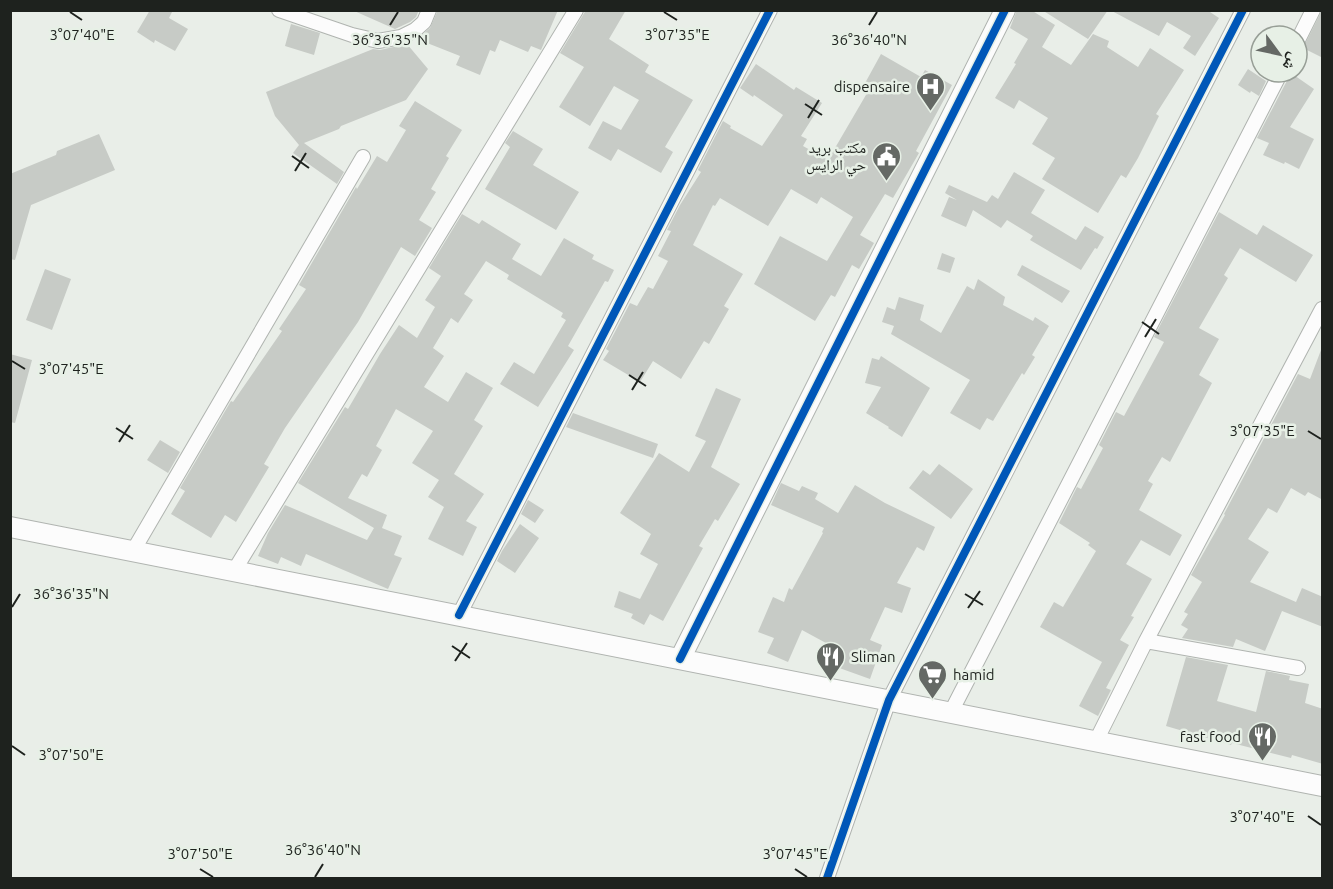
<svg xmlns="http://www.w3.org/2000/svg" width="1333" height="889" font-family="Ubuntu,'Noto Naskh Arabic',sans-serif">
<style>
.building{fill:#c7cbc6}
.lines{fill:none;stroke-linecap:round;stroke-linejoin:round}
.street-casing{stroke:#b0b4b0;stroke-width:16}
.secondary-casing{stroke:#b0b4b0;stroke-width:22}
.street{stroke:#fcfcfc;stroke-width:14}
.secondary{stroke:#fcfcfc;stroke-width:20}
.cycleway-casing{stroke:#e7f0e6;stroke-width:11}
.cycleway{stroke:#0057b8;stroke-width:8}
.ticks{fill:none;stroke:#1e221e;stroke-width:2}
.labels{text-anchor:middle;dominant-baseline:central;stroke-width:5;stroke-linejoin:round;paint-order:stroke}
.poi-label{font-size:15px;fill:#1e221e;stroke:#e7f0e6;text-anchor:end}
.ticks-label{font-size:15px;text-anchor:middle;fill:#1e221e;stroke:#e7f0e6;stroke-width:5;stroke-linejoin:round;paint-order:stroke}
</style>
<rect width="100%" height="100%" fill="#e9eee8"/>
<path class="building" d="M150,10h23l-4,8 19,11 -13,22 -20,-11 -1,3 -17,-11z
M352,10h67l-3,7 -6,5 -15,7z
M438,10h120l-17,40 -10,-4 -3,6 -28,-12 -5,12 -5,-2 -10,25 -24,-10 4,-9 -43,-17 13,-11z
M586,10h40l-17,29 40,26 -4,7 48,28 -28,47 8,5 -12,21 -43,-24 -7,12 -23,-13 15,-27 18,9 18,-30 -25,-14 -24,40 -31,-19 25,-40 -24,-14z
M1017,10h14l24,15 -13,22 29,18 22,-31 16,7 -2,6 31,20 12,-19 34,22 -28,44 3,2 -21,42 -12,20 -5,-3 -23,38 -56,-34 13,-21 -23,-14 16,-26 -29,-18 -5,9 -19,-11 21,-34 -2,-1 14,-24 -18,-11z
M1042,10h66l-20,29z
M1110,10h97l12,8 -24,38 -12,-8 8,-12 -24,-14 -8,14z
M1322,10h1v48l-20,-10z
M291,24l29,9 -6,22 -29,-9z
M407,44l21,25 -22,31 -65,26 -2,3 -35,14 40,29 -7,12 -44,-31 6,-8 -24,-29 -9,-24 107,-43 7,1z
M881,54l40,23 4,-7 27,15 -36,66 3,2 -26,45 -8,-4 -25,41 14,8 -15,26 -7,-4 -17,32 -4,-2 -16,26 -61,-37 26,-48 47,25 26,-44 -32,-20 -4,7 -26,-15 -23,37 -48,-28 -5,8 -2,-1 -20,40 50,29 -19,32 5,3 -20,35 -5,-3 -23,38 -28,-18 -13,21 -37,-22 6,-9 -3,-2 24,-46 7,3 11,-19 5,2 15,-28 -10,-5 13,-25 -4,-1 13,-25 21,-33 -3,-2 25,-49 8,5 -1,2 32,18 21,-31 -29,-20 -1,2 -13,-9 16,-24 38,26 2,-3 26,16 -21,33 6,3 -4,7 25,14 42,-72 -6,-3z
M1248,69l18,12 -7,15 -8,-5 -1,2 -12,-8z
M1291,73l23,16 -24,38 24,12 -15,30 -14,-7 -1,2 -21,-9 6,-12 -12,-5z
M415,101l47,29 -16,26 3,2 -18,31 5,3 -17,28 13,8 -17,28 -14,-9 -43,75 -73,106 -21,36 5,3 -33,55 -11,-7 -14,23 -40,-24 14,-23 -5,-3 51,-87 2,1 49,-71 -3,-2 27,-40 -7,-4 57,-98 1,2 20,-33 10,6 19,-32 -7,-4z
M513,131l30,18 -10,16 46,27 -23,38 -71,-41 25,-42 -5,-4z
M99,134l16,36 -84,35 -16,55 -5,-1v-85l46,-19 1,-4z
M1014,172l31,18 -14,23 45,27 9,-14 19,11 -7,12 -2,-1 -14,22 -51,-30 3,-4 -26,-16 -6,8 -28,-18 -7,17 -25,-11 8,-19 8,3 -12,-7 4,-8 38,17 5,-7 6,4z
M1219,212l38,23 6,-10 50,30 -17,27 -56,-34 -16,27 4,3 -29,50 20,11 -20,36 13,8 -42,79 -8,-5 -14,24 5,3 -14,26 43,25 -12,21 -29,-16 -15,24 26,15 -21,37 3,1 -14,23 9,5 -23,43 5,2 -13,26 -19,-10 23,-44 -62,-35 14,-25 9,5 33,-56 -8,-6 2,-2 -31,-20 18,-36 4,2 22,-41 -4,-3 17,-33 8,4 40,-74 -10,-5z
M462,214l17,10 3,-4 39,24 -9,15 29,17 23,-38 30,17 -2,4 22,11 -6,12 -3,-1 -37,65 6,4 -36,57 -38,-23 14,-22 20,12 32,-54 -5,-3 2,-4 -56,-34 2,-4 -23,-14 -22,33 9,6 -15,23 -7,-5 -18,30 11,8 -20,31 24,15 18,-30 27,16 -19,32 9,6 -29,48 30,20 -18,27 11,6 -14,29 -35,-17 16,-32 -16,-10 11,-17 -27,-17 21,-32 -37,-22 -20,37 6,4 -15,27 -5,-3 -14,24 39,17 -5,13 20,8 -8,19 8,3 -14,31 -82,-35 -5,12 -20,-9 -3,7 -20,-8 10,-23 17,-28 82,35 7,-12 -76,-45 47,-76 3,2 32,-55 19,-29 18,13 18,-31 -10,-7 16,-24 -12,-8z
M942,253l13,5 -5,15 -13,-4z
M1022,265l48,26 -8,12 -45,-28z
M45,269l26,10 -19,51 -26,-10z
M978,279l27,18 -2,8 30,16 2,-4 14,9 -17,29 3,2 -11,18 -2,-2 -29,48 -6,-3 -7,12 -30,-17 20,-33 -79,-46 3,-8 -12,-4 5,-15 8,3 4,-13 25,8 -4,15 21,13 26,-47 7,4z
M1321,350h2v150l-15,-8 -3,4 -14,-8 -14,25 -9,-5 -20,31 21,13 -19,30 46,20 6,-14 21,9v30l-41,-16 -17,40 -29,-12 -3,8 -51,-9 6,-9 -7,-4 7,-11 -4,-2 18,-30 -11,-7 34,-60 -1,-1 74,-140 12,5z
M10,354l22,6 -17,63 -5,-1z
M881,356l49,32 -28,49 -14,-9 1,-1 -23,-14 15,-26 -16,-4 7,-25 7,2z
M716,388l25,11 -30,68 29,17 -22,37 -3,-2 -16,27 4,2 -40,73 -13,-7 -6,11 -13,-7 2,-4 -19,-7 5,-16 21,8 18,-35 -18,-10 11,-20 -31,-21 39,-60 30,19 17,-31 -11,-5z
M573,413l85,31 -5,14 -87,-31z
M160,440l20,12 -12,21 -21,-13z
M939,464l34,25 -22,30 -42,-31 14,-18 7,5z
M781,483l18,8 3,-5 16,7 -3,6 23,14 17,-28 30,18 50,24 -11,24 -7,-4 -20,36 14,5 -9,25 -17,-6 -15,33 12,5 -12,34 -39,-14 6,-16 -35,-19 -14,32 -21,-9 7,-15 -16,-6 15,-35 11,5 5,-14 3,2 31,-57 -1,-1 2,-4 -53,-23z
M528,500l16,10 -9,13 -14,-9z
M520,524l19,14 -24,35 -18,-12 5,-10z
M1186,657l42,8 -11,36 39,11 10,-41 24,5 -1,4 20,4 -4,19 18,6v55l-31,-9 -1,3 -59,-15 -1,2 -65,-19z"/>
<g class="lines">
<defs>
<path id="street" d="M279,10l73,25 26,6 23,-4 14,-7 9,-8 5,-12
M1297,42l16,-32
M133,551l230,-394
M234,571l342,-561
M459,615l311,-605
M1146,641l152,27
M951,712l330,-640
M1096,741l50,-100 176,-332
M827,878l62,-178 354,-690"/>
<path id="secondary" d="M10,527l1312,259
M680,659l325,-649"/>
</defs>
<use href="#street" class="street-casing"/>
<use href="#secondary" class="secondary-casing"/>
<use href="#street" class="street"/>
<use href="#secondary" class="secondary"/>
<defs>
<path id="cycleway" d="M459,615l311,-605
M680,659l325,-649
M827,878l62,-178 354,-690"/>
</defs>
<use href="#cycleway" class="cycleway-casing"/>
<use href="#cycleway" class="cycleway"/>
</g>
<path class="ticks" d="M70,12l12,8M664,12l13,8M390,25l8,-13M869,25l8,-13M805,104l17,11M808,118l11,-18M292,156l17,12M295,171l11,-18M1142,322l17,12M1145,337l11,-18M12,361l13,8M629,375l17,11M632,390l11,-18M116,428l17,11M1308,431l13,8M119,442l11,-17M965,594l18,11M12,607l8,-13M968,608l12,-17M452,646l18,12M455,661l12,-18M12,746l13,9M1308,816l13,9M200,869l13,8M795,869l12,8M315,877l8,-13"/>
<defs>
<symbol id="hospital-pin" viewBox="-11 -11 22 30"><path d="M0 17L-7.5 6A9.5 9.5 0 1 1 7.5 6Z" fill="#656965" stroke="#e7f0e6"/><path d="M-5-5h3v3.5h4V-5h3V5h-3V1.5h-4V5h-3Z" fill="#fff"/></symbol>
<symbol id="civic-pin" viewBox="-11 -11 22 30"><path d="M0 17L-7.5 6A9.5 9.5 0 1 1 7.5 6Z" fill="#656965" stroke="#e7f0e6"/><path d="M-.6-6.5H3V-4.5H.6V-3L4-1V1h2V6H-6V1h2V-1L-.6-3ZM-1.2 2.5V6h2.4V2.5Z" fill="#fff"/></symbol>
<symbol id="restaurant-pin" viewBox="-11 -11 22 30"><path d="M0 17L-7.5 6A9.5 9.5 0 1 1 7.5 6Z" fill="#656965" stroke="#e7f0e6"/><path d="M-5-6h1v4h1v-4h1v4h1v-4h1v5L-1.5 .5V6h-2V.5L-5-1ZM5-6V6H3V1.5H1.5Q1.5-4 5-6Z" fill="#fff"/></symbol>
<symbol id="supermarket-pin" viewBox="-11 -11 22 30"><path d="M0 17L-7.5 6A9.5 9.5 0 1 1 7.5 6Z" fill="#656965" stroke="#e7f0e6"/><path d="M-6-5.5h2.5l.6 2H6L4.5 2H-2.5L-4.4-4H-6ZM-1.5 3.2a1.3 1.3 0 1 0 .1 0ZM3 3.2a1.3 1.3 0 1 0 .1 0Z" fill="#fff"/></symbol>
</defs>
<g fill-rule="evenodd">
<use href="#hospital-pin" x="914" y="70" width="33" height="45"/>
<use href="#civic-pin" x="870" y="140" width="33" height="45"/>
<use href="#restaurant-pin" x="814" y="640" width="33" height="45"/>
<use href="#supermarket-pin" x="916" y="658" width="33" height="45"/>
<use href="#restaurant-pin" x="1246" y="720" width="33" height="45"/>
</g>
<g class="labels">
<g class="poi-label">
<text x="910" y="86">dispensaire</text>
<text x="866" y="147">مكتب بريد<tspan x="866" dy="17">حي الرايس</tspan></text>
<text x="851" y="656" text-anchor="start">Sliman</text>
<text x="953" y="674" text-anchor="start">hamid</text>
<text x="1241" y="736">fast food</text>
</g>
</g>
<g class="ticks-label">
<text x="82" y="40">3°07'40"E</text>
<text x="677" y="40">3°07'35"E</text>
<text x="390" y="45">36°36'35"N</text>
<text x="869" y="45">36°36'40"N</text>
<text x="71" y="374">3°07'45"E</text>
<text x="1262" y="436">3°07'35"E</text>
<text x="71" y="599">36°36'35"N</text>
<text x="71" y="760">3°07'50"E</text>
<text x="1262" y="822">3°07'40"E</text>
<text x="323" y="855">36°36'40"N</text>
<text x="200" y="859">3°07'50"E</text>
<text x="795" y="859">3°07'45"E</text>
</g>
<rect width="1333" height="889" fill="none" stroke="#1e221e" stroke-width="24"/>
<g transform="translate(1279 54) rotate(123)"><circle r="28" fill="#e7f0e6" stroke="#979e96" stroke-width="1.5"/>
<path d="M0-4.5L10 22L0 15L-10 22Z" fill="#656965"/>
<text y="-9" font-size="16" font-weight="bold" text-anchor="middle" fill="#1e221e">ش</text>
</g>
</svg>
